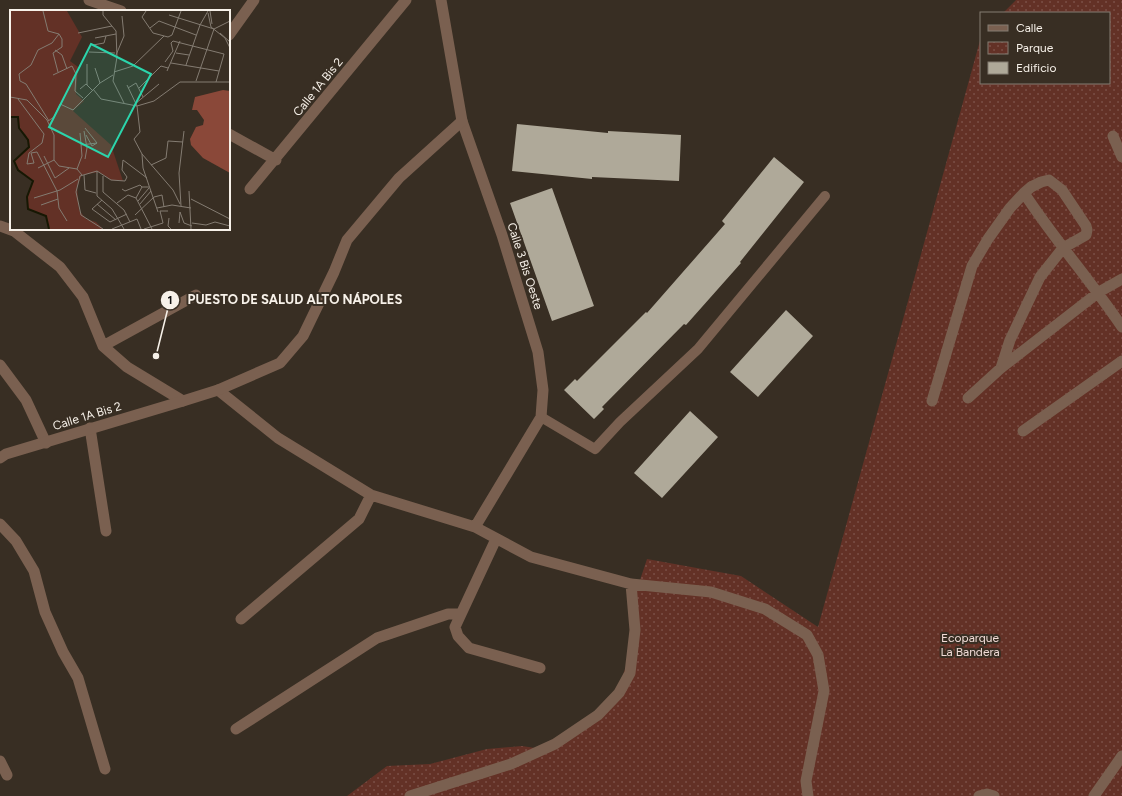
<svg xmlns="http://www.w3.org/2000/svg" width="1122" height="796" font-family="Figtree,sans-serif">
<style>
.park{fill:url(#park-dots)}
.building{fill:#afa999}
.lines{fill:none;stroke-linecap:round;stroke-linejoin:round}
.service{stroke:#7a6050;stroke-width:10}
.minor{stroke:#7a6050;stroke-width:11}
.tertiary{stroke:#7a6050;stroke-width:11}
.labels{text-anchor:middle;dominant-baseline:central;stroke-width:4;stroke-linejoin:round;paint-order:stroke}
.street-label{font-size:12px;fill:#f7f1e9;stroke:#382e23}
.park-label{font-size:12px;fill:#f0dbd6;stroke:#382e23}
.inset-river{fill:none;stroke:#161703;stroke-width:2}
.inset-road{fill:none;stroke:#847c72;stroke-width:1}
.view{fill:#2bd5ac;fill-opacity:0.15;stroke:#2bd5ac;stroke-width:2}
.inset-edge{fill:none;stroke:#f7f1e9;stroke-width:2}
.leader{fill:none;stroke:#f7f1e9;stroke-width:1.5}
.callout-dot{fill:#f7f1e9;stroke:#382e23;stroke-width:1.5}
.mark-label{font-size:12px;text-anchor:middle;font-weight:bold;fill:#111}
.callout-label{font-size:13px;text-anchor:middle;font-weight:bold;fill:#f7f1e9;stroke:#382e23;stroke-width:4;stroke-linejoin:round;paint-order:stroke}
</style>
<defs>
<pattern id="park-dots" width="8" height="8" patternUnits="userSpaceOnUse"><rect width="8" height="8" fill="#633126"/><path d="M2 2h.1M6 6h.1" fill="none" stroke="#7a4f46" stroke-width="1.8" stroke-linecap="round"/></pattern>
</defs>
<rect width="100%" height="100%" fill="#382e23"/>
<path class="park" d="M1016,0h106v796h-775l40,-30 43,-2 57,-15 35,-3 13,2 59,-28 24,-32 18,-48 -3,-39 14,-42 94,17 77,51 163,-590v46h128v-70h-106z"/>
<path class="building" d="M517,124l91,9v-2l73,4 -2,46 -87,-4v2l-80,-8z
M774,157l30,25 -64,80 1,1 -55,62 -2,-1 -82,83 2,2 -10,10 -30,-29 11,-11 2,2 69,-69 1,1 78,-89 -3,-3z
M552,188l42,118 -42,15 -42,-118z
M786,310l27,26 -55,61 -28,-25z
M690,411l28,26 -56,61 -28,-25z"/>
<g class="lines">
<path class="service" d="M541,417l54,32 25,-27 78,-73 127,-153"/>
<path class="minor" d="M89,0l32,11
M229,35l25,-35
M462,121l40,114 36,117 5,38 -2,27 -66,110
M229,134l47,26
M1113,136l9,21
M250,189l156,-189
M1024,193c30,46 67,88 98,134
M0,226l14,5 46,36 23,30 20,49 24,21 56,34
M103,346l93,-51
M0,365l26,35 20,43
M218,390l60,48 93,57 104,32 56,30 100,27 80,8 54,17 42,26 11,20 6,36 -18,90 2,15
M968,398l33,-30 98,-76 23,-13
M932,401l40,-135 16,-27 22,-31 14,-15 7,-6 10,-5 8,-2 13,10 24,36 1,4 -1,5 -23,13 -23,29 -30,63 -9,28
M90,428l16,103
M1023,431l99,-70
M0,524l16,17 18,30 11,41 18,40 15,26 27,91
M496,539l-41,88 3,9 11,12 71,20
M241,619l118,-100 12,-24
M236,729l141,-91 71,-24h12
M0,761l7,14
M410,796l101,-32 44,-20 43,-29 21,-22 11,-20 5,-43 -4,-46
M979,796l8,-2 7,2
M1094,796l28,-40"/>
<path class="tertiary" d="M0,458l6,-4 177,-53 35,-11 62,-27 23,-27 31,-64 13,-32 52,-62 63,-57 -21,-121"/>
</g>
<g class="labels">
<g class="street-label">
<text transform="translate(318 87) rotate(-51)">Calle 1A Bis 2</text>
<text transform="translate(525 266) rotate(72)">Calle 3 Bis Oeste</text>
<text transform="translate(87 416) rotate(-17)">Calle 1A Bis 2</text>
</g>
<g class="park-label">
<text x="970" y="638">Ecoparque<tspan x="970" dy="14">La Bandera</tspan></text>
</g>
</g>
<g transform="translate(10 10)">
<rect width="220" height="220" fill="#382e23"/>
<path d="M213,80l7,1v82l-27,-15 -12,-13 -1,-6 6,-12 7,-2 1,-5 -7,-10h-5l3,-13z" fill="#8a4839"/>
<path d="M0,1h57l15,26 -12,24 8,6 -2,27 8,7 -11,10 38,34 12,36 -12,-1 -12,-8 -17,3 -5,12 2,23 7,9 10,3 7,7h-54l-3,-13 -18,-7 -1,-12 6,-16 -15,-11 -4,-9 15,-14 -3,-12 -7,-7 -1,-11h-8z" fill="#633126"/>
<path class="inset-river" d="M0,107h8l1,11 9,12 1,7 -15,14 4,9 15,11 -6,16 1,12 18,7 3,13"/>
<path class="inset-road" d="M33,1l5,20 11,3 3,5v8l-9,6 5,19M93,1v4l13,16 1,26 -4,24 11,22M136,1l-4,6 11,16 15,4 4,-2 9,-24M200,1l2,13M198,3l3,14 14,11 5,10M159,5l45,14 16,-8M140,18l9,-7 37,14M68,23l34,-7M210,23l10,9M85,28l21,-4M83,35l11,-2 2,-7M45,40l7,5 5,14M79,42l26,1M166,43l13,2M106,45l8,-19 -2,-20M155,52l8,-11 -2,-8 2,-2 51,13 -8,28M161,53l48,8M77,54v21M176,55l14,-40 8,-14M85,58l5,15M157,61l13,-30M104,62l19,-6 31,-30M43,65l19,-9 4,8 -1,17 8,7M10,71l-1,-7 12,-9 7,-15 14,-7 7,-9M10,71l6,3 23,37M186,71l18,-52M117,75l10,21 3,26 -6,7 8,15 1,14 15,44M118,78l8,-5 7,14M129,78l22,-22 7,2M70,79l6,-5 6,6M83,79l8,10 36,7M0,87l17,3 20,20 7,15v25l5,6 18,3 5,6M8,89l26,35 -2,9 -13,10 -2,11 7,-1 -3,-10M125,94l24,-20M127,96l17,-5 26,-19h50M38,111l6,-4 6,-13 13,6 27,-27 13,-8M75,118l12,15M74,121l3,17 -2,11M76,125l6,11 5,-3M71,135l16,-2M21,143l6,-1 20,39 2,17 8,13M132,144l31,36 7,14M34,146l11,22 14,-10M141,155l15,-7 2,-17 15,1M28,158l16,-8M67,159l5,-13 -2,-23M87,161v25l15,13 12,20M74,165l1,15 11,3M93,166v16l21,18 6,12M112,179l3,2 15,-6 2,2M179,181l2,38M24,188l26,-8 18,-11M126,188l6,-11h7M181,189l39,20M92,190l-10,9 18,13 17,-8M128,191l11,-13M107,193l11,-8 8,3 16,31M87,194l19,16M130,194l11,-13M31,195l17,-6M171,196l-2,-33 5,-42M147,198l15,-3 19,3M125,205l19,-18 8,-2 2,12M159,208l-1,8 3,3M169,213l1,-11 4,11 8,3M182,213l14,2 9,-3 15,4M93,219l-22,-14 -5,-23 4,-16 17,-5 14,9 14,1 2,-4 -5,-7 1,-10 24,18M102,219l25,-10 4,10M134,219l19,-6 -3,-12h8"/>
<path class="view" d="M81,34l60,30 -43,83 -59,-30z"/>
<rect width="220" height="220" class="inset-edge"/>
</g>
<path class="leader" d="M156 356L170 300"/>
<g class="callout-dot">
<circle cx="156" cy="356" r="4"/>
<circle cx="170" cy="300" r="10"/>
</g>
<g class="mark-label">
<text x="170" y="304">1</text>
</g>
<g class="callout-label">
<text x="295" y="304">PUESTO DE SALUD ALTO NÁPOLES</text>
</g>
<rect x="980" y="12" width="130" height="72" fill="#382e23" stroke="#847c72"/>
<rect x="988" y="25" width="20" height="6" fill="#7a6050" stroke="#847c72"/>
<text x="1016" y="32" font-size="12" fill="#f7f1e9">Calle</text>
<rect x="988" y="42" width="20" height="12" fill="url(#park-dots)" stroke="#847c72"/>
<text x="1016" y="52" font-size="12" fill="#f7f1e9">Parque</text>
<rect x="988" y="62" width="20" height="12" fill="#afa999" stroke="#847c72"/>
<text x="1016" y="72" font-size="12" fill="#f7f1e9">Edificio</text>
</svg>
